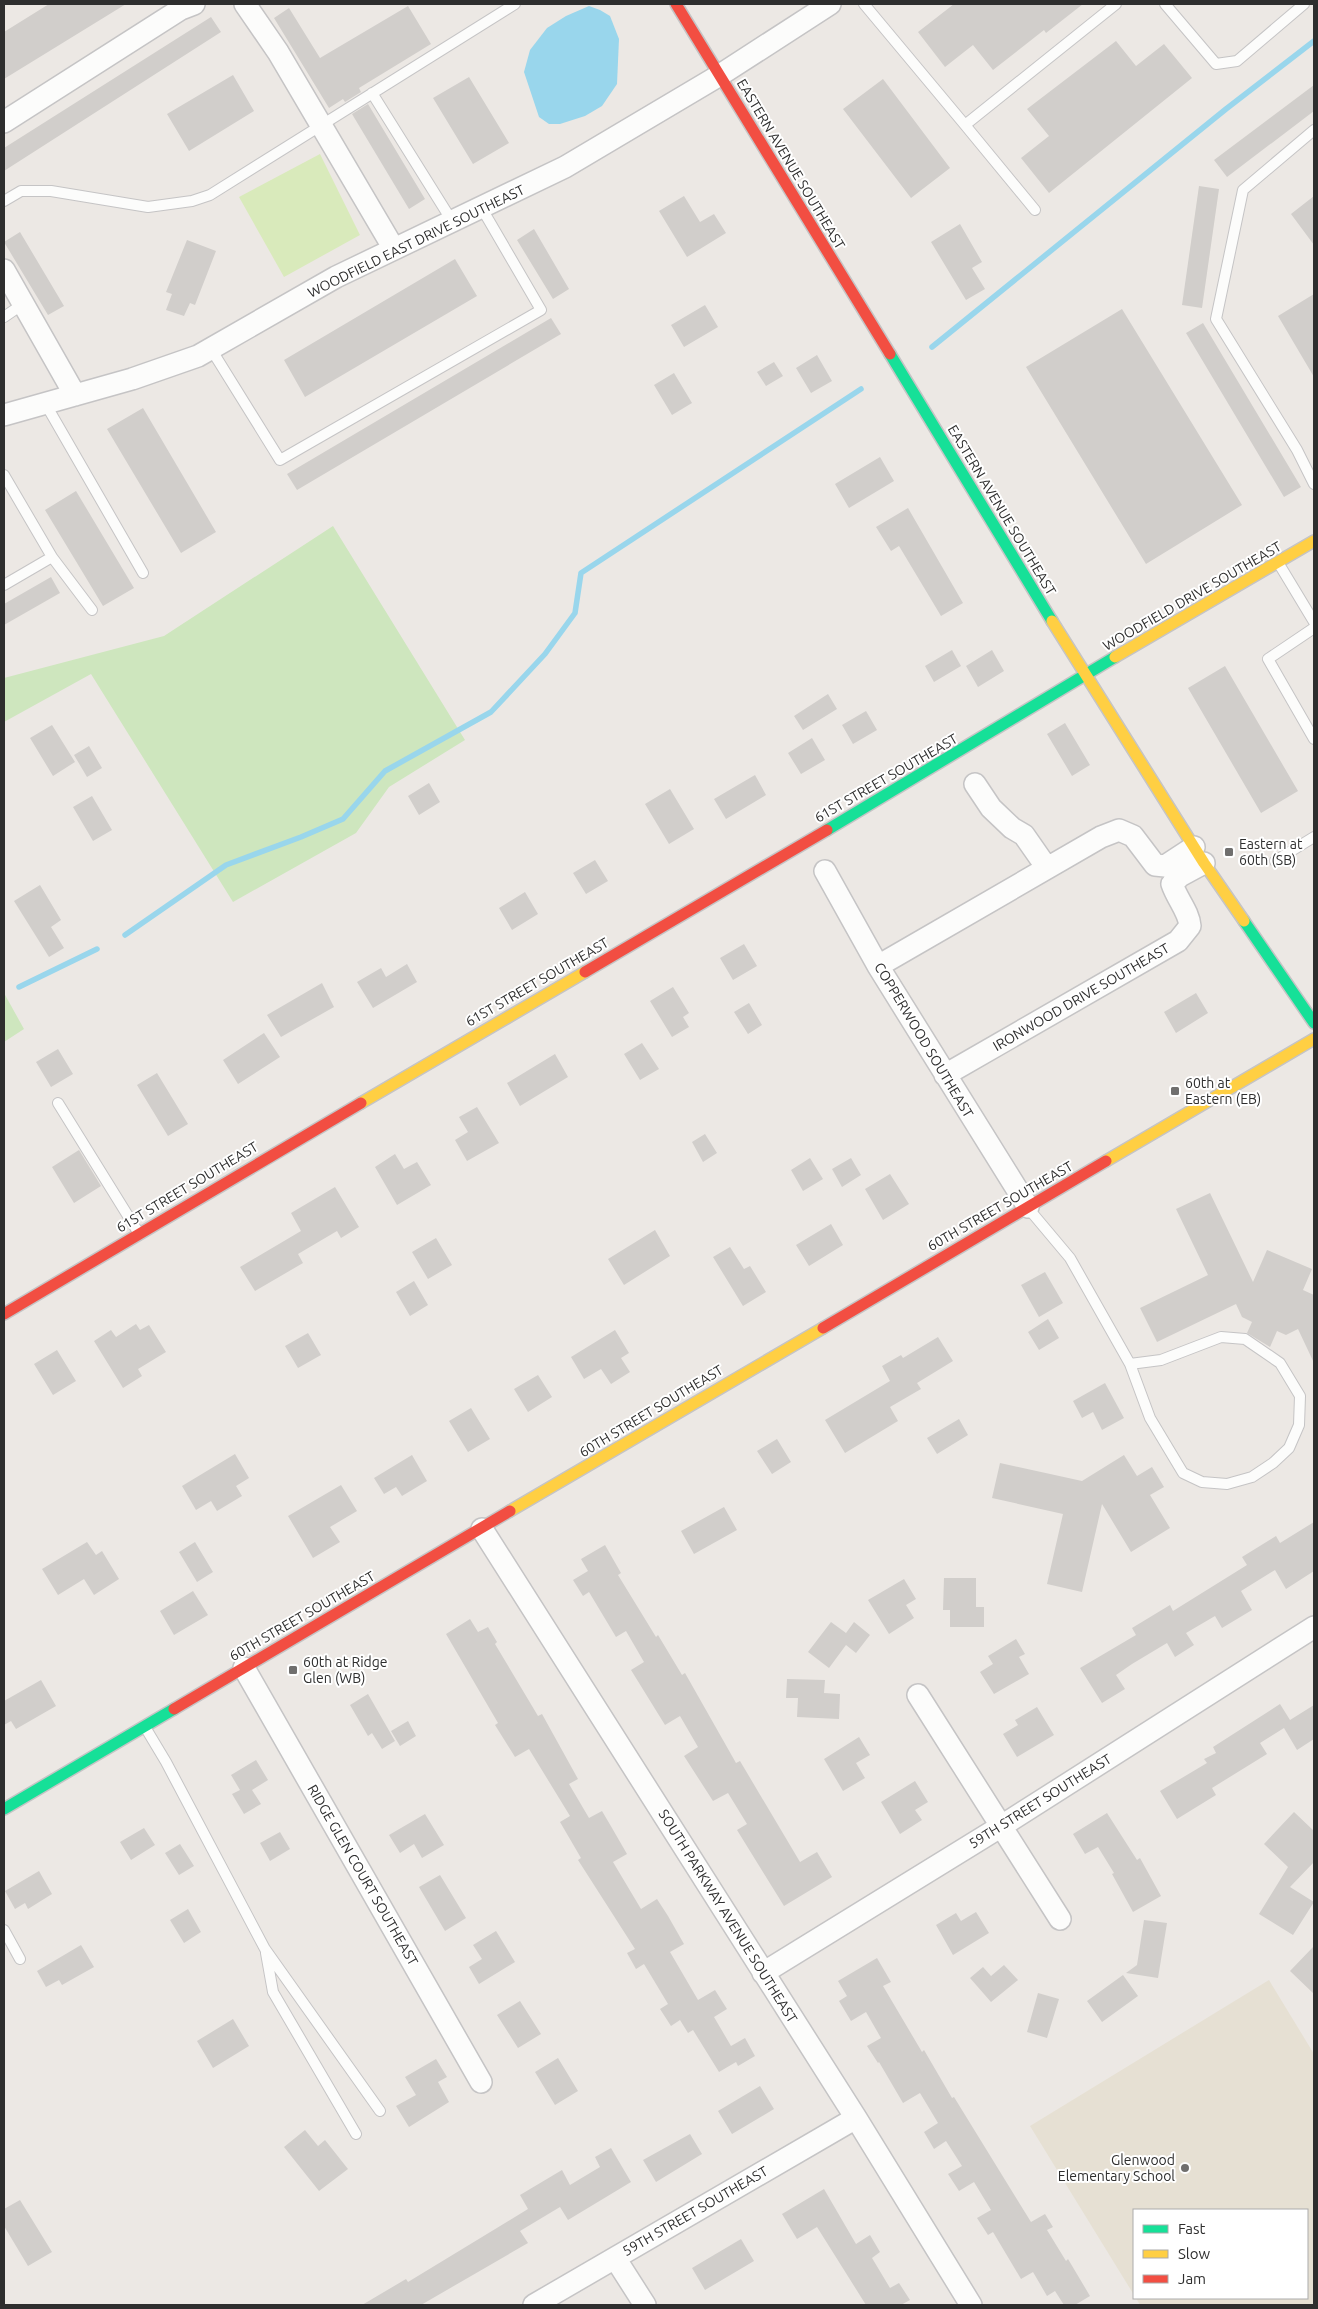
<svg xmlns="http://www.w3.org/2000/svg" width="1318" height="2309" font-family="Ubuntu,sans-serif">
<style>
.education{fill:#e6e0d3}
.green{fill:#cee6be}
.pitch{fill:#d9eabb}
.water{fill:#99d6ec}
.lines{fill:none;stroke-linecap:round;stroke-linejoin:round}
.stream{stroke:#99d6ec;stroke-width:5.5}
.building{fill:#d1cecb}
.lane-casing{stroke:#c5c4c5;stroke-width:12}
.street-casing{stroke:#c5c4c5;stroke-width:24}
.fast-casing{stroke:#c5c4c5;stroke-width:14}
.slow-casing{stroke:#c5c4c5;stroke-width:14}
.jam-casing{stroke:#c5c4c5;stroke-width:14}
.lane{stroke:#fcfcfb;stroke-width:10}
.street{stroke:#fcfcfb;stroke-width:21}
.fast{stroke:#16e098;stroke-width:11}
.slow{stroke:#ffcf43;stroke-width:11}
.jam{stroke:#f24e42;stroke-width:11}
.poi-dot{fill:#706f6e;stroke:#fff;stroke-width:2}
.labels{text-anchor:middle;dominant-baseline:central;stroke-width:4;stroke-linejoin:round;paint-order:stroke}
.street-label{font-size:14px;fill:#2e2e2e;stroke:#fff}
.poi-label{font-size:14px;fill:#2e2e2e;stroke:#fff;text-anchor:start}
</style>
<rect width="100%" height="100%" fill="#ece8e4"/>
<path class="education" d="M1269,1980l45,74v251h-174l-4,-7h171v-88h-173v85l-104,-169z"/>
<path class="green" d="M333,526l132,214 -76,47 -33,46 -123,69 -142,-228 -87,48v-44l160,-42z
M4,993l20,36 -20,13z"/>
<path class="pitch" d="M320,154l40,81 -76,42 -45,-80z"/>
<path class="water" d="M589,6l11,4 10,6 9,23 -2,45 -15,22 -17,10 -25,8h-11l-10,-7 -15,-45 6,-22 17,-22 19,-12z"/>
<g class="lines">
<path class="stream" d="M932,347l294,-238 88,-68
M125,935l101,-70 75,-28 42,-18 42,-48 106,-59 54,-58 30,-41 6,-40 280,-184
M19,987l78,-38"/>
</g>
<path class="building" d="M49,4h77l-122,75v-47z
M954,4h129l-37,29 -2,-3 -51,40 -20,-25 -28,22 -27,-35z
M408,6l23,38 -72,44 2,4 -16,10 -2,-3 -14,9 -55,-90 15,-10 31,50z
M211,17l10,15 -217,139v-23z
M1116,41l20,25 28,-22 28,34 -143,115 -28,-35 28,-22 -22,-27z
M233,75l21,36 -65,40 -22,-37z
M469,77l40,66 -36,21 -40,-66z
M883,79l67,89 -39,30 -68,-89z
M1314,85v26l-87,66 -13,-17z
M368,104l57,95 -16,10 -57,-95z
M1199,186l20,3 -17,119 -20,-3z
M684,196l16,26 14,-8 12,19 -39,24 -28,-46z
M1314,196v49l-23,-31z
M960,224l22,38 -10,6 13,21 -19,11 -35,-58z
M534,229l35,60 -16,10 -36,-59z
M20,232l44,74 -16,9 -44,-73z
M187,240l29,11 -21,54 -5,-2 -6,13 -18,-6 6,-16 -6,-2z
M455,259l22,37 -172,101 -21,-37z
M1314,294v83l-36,-61z
M705,305l13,22 -34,20 -13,-22z
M1122,309l120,196 -96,59 -120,-197z
M551,318l10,16 -264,156 -10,-16z
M1203,323l98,164 -17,10 -98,-164z
M817,355l15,26 -21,12 -15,-25z
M774,362l9,14 -17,10 -9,-14z
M674,373l18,30 -20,12 -18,-30z
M143,408l73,124 -35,21 -74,-124z
M880,457l14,24 -45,27 -14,-24z
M76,491l58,97 -31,18 -58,-96z
M908,508l55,95 -22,13 -42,-70 -8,5 -15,-24z
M51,577l9,16 -56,32v-21z
M952,650l9,16 -27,16 -9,-16z
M992,650l12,21 -26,16 -12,-21z
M1225,666l73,125 -37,22 -73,-125z
M828,694l9,15 -34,21 -9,-14z
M866,711l11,19 -24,14 -11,-19z
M1065,723l25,42 -18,11 -25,-42z
M52,725l23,37 -22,14 -23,-38z
M812,738l13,22 -24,14 -13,-21z
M89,746l13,22 -15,9 -13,-22z
M755,775l11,20 -40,24 -12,-20z
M429,783l11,19 -21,13 -11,-19z
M670,789l24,40 -25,15 -24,-40z
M92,796l20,34 -19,11 -20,-34z
M595,860l13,21 -22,13 -13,-21z
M40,885l21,35 -10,7 13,21 -15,9 -35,-56z
M525,892l13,22 -26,16 -13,-22z
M744,944l13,22 -24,14 -13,-22z
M407,964l10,18 -44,26 -16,-26 24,-14 5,9z
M322,983l12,24 -53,30 -14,-22z
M673,987l16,26 -6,4 6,10 -17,10 -22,-36z
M1196,993l12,20 -32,20 -12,-21z
M749,1003l13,22 -14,9 -14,-22z
M264,1033l16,24 -42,27 -15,-24z
M642,1043l17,26 -19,11 -16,-26z
M58,1049l15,25 -22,13 -15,-25z
M555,1054l13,23 -48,29 -13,-23z
M157,1073l31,51 -20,12 -31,-51z
M477,1107l22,36 -32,18 -12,-21 13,-8 -9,-15z
M705,1134l12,19 -14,9 -11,-20z
M79,1150l22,36 -27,17 -22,-36z
M395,1154l9,15 13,-7 14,23 -34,20 -22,-38z
M810,1158l13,21 -20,12 -12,-21z
M851,1158l10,17 -19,12 -10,-18z
M890,1174l19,30 -26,16 -18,-31z
M335,1187l24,40 -18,11 -4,-7 -39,23 5,9 -48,28 -15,-24 61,-36 -10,-18z
M1210,1193l43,89 14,-32 45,19 -9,21 11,5v68l-16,-34 -12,6 -9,-4 -7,16 -23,-14 5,-11 -10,-5 -6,-13 -79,38 -17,-34 68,-33 -32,-66z
M831,1224l12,21 -34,21 -13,-21z
M655,1230l15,26 -46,29 -16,-26z
M436,1238l16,27 -24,14 -16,-27z
M730,1247l14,22 6,-3 16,26 -23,14 -30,-49z
M1045,1272l18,31 -24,14 -18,-32z
M414,1281l14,24 -18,11 -14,-24z
M1048,1319l11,19 -20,12 -11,-18z
M136,1324l4,6 9,-5 17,27 -28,17 4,7 -19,12 -29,-47 17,-11 5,7z
M615,1330l14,23 -8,5 9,14 -19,12 -10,-15 -17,10 -13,-22z
M308,1333l13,22 -23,13 -13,-22z
M938,1337l15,24 -36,22 4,6 -31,18 8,14 -53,32 -20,-33 65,-39 -8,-15 19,-11 2,3z
M57,1350l19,31 -23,14 -19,-31z
M538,1375l14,22 -24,15 -14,-23z
M1105,1383l19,35 -22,12 -9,-18 -11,6 -9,-17z
M471,1408l19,31 -22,13 -19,-31z
M959,1419l9,16 -31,19 -10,-16z
M777,1439l14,23 -19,12 -15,-23z
M235,1454l14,24 -13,8 6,10 -25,15 -6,-10 -15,9 -14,-24z
M412,1455l15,26 -25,15 -6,-9 -12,7 -10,-16z
M1124,1455l13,21 15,-9 12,20 -14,8 20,33 -39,24 -29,-48 -20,88 -35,-8 16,-70 -71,-16 8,-35 82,18z
M341,1485l16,26 -27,16 10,15 -27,16 -25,-42z
M724,1507l13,23 -43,24 -13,-23z
M1314,1522v49l-28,18 -11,-19 -34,21 11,19 -30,18 -7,-12 -29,17 8,12 -19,12 -8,-14 -35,21 -16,11 9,14 -23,14 -22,-35 56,-33 -4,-7 38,-23 3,6 74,-46 -5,-8 34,-21 4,7z
M87,1542l9,13 6,-4 17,28 -25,16 -10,-16 -26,16 -16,-26z
M195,1542l18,30 -16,10 -18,-30z
M605,1545l16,28 -3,2 38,62 2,-2 24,40 3,-2 51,90 4,-2 60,101 17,-10 15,25 -48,29 -47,-76 10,-6 -19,-31 -15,8 -29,-45 14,-9 -18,-31 -15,9 -34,-55 13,-8 -18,-31 -10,6 -27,-45 -6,4 -10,-16 15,-9 -7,-12z
M944,1578h32v29h8v20h-34v-17h-7z
M904,1579l12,20 -10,6 8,13 -25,16 -21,-34z
M193,1591l15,24 -34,20 -14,-24z
M470,1619l8,13 10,-5 9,15 -2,2 43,72 4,-2 36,65 -9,5 20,34 13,-7 10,17 15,26 -14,8 28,47 16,-10 11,17 16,28 -14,8 28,48 17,-10 12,19 -13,8 17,29 14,-8 10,18 -17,10 -2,-4 -17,10 -26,-42 -5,3 -8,-13 -9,6 -11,-17 8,-5 -24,-40 -8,5 -9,-16 8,-4 -57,-89 3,-2 -21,-36 10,-6 -41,-67 -14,8 -20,-32 3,-2 -52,-89z
M831,1622l15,11 8,-11 16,13 -14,18 -10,-8 -17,23 -21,-16z
M1016,1639l9,15 -6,3 10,17 -35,20 -14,-22 13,-8 -5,-8z
M787,1679l38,1 -1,13 16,1 -1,25 -42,-2 1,-19h-12z
M41,1680l15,26 -40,23 -5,-8 -7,4v-24z
M368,1694l27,47 -13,8 -10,-16 -4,3 -18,-31z
M1280,1704l10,16 24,-15v34l-17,11 -13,-22 -24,15 7,11 -55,34 4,7 -39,24 -17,-28 47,-28 -3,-4 12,-6 -3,-6z
M1037,1707l17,28 -37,22 -14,-23 15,-9 -3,-5z
M408,1721l8,15 -16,10 -9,-15z
M859,1737l11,18 -14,8 9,15 -22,13 -19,-32z
M256,1760l12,20 -16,10 9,14 -17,10 -12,-20 8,-4 -9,-15z
M915,1781l13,21 -13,8 7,10 -22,14 -19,-32z
M1294,1812l20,19v31l-24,25 24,15 -21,33 -34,-21 29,-47 -24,-23z
M1107,1813l30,47 3,-2 21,38 -28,16 -21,-38 2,-1 -16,-26 -13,7 -12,-20z
M425,1814l19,31 -22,13 -8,-14 -14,9 -11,-18z
M144,1828l11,17 -24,15 -11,-18z
M280,1832l10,17 -20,12 -10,-18z
M180,1844l14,22 -15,9 -14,-22z
M39,1871l13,23 -24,15 -3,-6 -10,6 -10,-18z
M440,1875l26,43 -21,13 -26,-44z
M188,1909l13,23 -17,11 -14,-23z
M976,1912l13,21 -36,22 -17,-30 20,-12 5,8z
M1144,1920l23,3 -9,55 -32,-5 11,-8z
M496,1931l19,31 -36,22 -10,-17 13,-8 -9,-14z
M81,1945l13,22 -32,18 -3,-5 -13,7 -9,-16z
M1314,1946v48l-24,-23z
M877,1958l14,24 -8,4 39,66 2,-2 28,48 2,-1 77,125 14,-8 8,13 -6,3 19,31 2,-2 22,37 -15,9h-11l-9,-14 -8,5 -14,-24 -12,7 -28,-47 -5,3 -11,-17 14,-8 -17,-28 -15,9 -11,-17 14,-8 -16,-25 -12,8 -10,-17 14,-9 -18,-30 -17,10 -24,-41 -1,1 -11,-17 14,-8 -15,-26 -15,9 -12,-20 8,-5 -9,-15z
M1004,1965l14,15 -27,22 -21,-24 13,-11 8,9z
M1123,1975l15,21 -36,26 -15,-21z
M1038,1993l21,6 -12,39 -20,-6z
M520,2001l21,33 -23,14 -21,-33z
M233,2019l16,27 -36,22 -16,-27z
M558,2058l20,33 -23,14 -20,-33z
M436,2059l11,18 -9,5 11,20 -40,25 -13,-21 20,-11 -11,-18z
M760,2086l14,23 -42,25 -14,-23z
M305,2130l13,16 7,-6 23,29 -29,22 -35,-44z
M690,2134l12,20 -46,28 -13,-22z
M611,2148l20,34 -63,38 -8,-13 -40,24 8,12 -107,62h-59l44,-26 2,3 120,-73 -8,-14 42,-25 8,15 30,-18 -5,-10z
M824,2189l32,55 14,-9 10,17 -8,6 18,30 9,-5 11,17 -9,5h-35l-49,-78 -20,12 -15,-25z
M20,2200l32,52 -24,14 -24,-40v-17z
M741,2239l13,22 -49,29 -13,-22z"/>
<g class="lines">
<defs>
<path id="lane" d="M864,4l101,121 151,-121
M1165,4l51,60 21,-3 67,-57
M372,93l80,128
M965,125l70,85
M1314,130l-71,60 -27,129 81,131 17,34
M4,201l17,-10h30l97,16 44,-6 18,-6 305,-191
M4,317l19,-13
M211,349l69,111 261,-150 -60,-103
M45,403l98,170
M4,475l48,82 40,53
M1279,564l35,58
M4,585l48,-28
M1314,628l-46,31 46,80
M1275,861l39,-24
M58,1103l80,129
M1028,1208l42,50 60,106 20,54 33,55 19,9 25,2 25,-7 21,-14 16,-15 10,-23 1,-29 -20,-33 -35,-24 -24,-2 -60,23 -31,4
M145,1727l21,35 99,187 115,162
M4,1930l16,29
M266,1953l7,39 83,142"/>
<path id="street" d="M245,4l33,48 116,197
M4,122l177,-113 13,-5
M4,270l71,125
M4,415l128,-36 66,-23 138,-79 229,-110 155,-92 110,-71
M975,784l16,24 21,20 12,7 23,33
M825,871l53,95 150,241
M878,966l223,-129 18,-7 14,6 22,29 10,1 29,-19
M945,1075l233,-134 12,-15c-1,-14 -13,-27 -18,-42l8,-8 24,-13
M482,1529l374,589 115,187
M244,1668l237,414
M918,1695l142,224
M763,1973l237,-146 314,-200
M615,2258l30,47
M534,2305l322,-187"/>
<path id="fast" d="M890,354l162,267
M827,830l288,-173
M1244,921l70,102
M4,1809l170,-100"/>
<path id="slow" d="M1052,621l152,242 40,58
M1115,657l199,-116
M361,1103l224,-131
M1106,1161l208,-122
M510,1511l313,-183"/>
<path id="jam" d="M676,4l214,350
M585,972l242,-142
M4,1314l357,-211
M823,1328l283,-167
M174,1709l336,-198"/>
</defs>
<use href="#lane" class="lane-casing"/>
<use href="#street" class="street-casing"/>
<use href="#fast" class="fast-casing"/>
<use href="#slow" class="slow-casing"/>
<use href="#jam" class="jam-casing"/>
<use href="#lane" class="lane"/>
<use href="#street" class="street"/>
<use href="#fast" class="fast"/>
<use href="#slow" class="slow"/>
<use href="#jam" class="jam"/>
</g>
<g class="poi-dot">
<rect x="1224" y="847" width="10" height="10" rx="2.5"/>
<rect x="1170" y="1086" width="10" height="10" rx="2.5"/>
<rect x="288" y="1665" width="10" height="10" rx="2.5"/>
<circle cx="1185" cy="2168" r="5"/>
</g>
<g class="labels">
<g class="street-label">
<text transform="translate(791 164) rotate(59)">EASTERN AVENUE SOUTHEAST</text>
<text transform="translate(416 241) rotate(-26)">WOODFIELD EAST DRIVE SOUTHEAST</text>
<text transform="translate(1002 510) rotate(59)">EASTERN AVENUE SOUTHEAST</text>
<text transform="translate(1192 596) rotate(-30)">WOODFIELD DRIVE SOUTHEAST</text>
<text transform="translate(886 778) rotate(-30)">61ST STREET SOUTHEAST</text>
<text transform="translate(537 982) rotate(-30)">61ST STREET SOUTHEAST</text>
<text transform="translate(1081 997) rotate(-30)">IRONWOOD DRIVE SOUTHEAST</text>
<text transform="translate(924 1040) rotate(59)">COPPERWOOD SOUTHEAST</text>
<text transform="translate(187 1187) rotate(-31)">61ST STREET SOUTHEAST</text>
<text transform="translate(1000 1206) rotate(-30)">60TH STREET SOUTHEAST</text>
<text transform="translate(651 1411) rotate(-31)">60TH STREET SOUTHEAST</text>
<text transform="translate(302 1616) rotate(-30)">60TH STREET SOUTHEAST</text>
<text transform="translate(1040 1801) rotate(-32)">59TH STREET SOUTHEAST</text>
<text transform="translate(363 1875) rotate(60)">RIDGE GLEN COURT SOUTHEAST</text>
<text transform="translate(728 1916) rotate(58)">SOUTH PARKWAY AVENUE SOUTHEAST</text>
<text transform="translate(695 2211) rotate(-30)">59TH STREET SOUTHEAST</text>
</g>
<g class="poi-label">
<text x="1239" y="844">Eastern at<tspan x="1239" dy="16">60th (SB)</tspan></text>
<text x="1185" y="1083">60th at<tspan x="1185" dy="16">Eastern (EB)</tspan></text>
<text x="303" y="1662">60th at Ridge<tspan x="303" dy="16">Glen (WB)</tspan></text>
<text x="1175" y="2160" text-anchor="end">Glenwood<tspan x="1175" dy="16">Elementary School</tspan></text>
</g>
</g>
<rect width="1318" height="2309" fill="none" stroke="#2e2e2e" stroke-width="10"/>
<rect x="1133" y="2209" width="175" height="90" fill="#ffffff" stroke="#ababab"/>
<rect x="1143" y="2225" width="25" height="8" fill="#16e098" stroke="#ababab"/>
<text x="1178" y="2234" font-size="15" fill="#2e2e2e">Fast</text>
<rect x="1143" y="2250" width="25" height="8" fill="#ffcf43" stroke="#ababab"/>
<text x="1178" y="2259" font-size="15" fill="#2e2e2e">Slow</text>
<rect x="1143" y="2275" width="25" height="8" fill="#f24e42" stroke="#ababab"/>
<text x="1178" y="2284" font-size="15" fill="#2e2e2e">Jam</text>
</svg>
